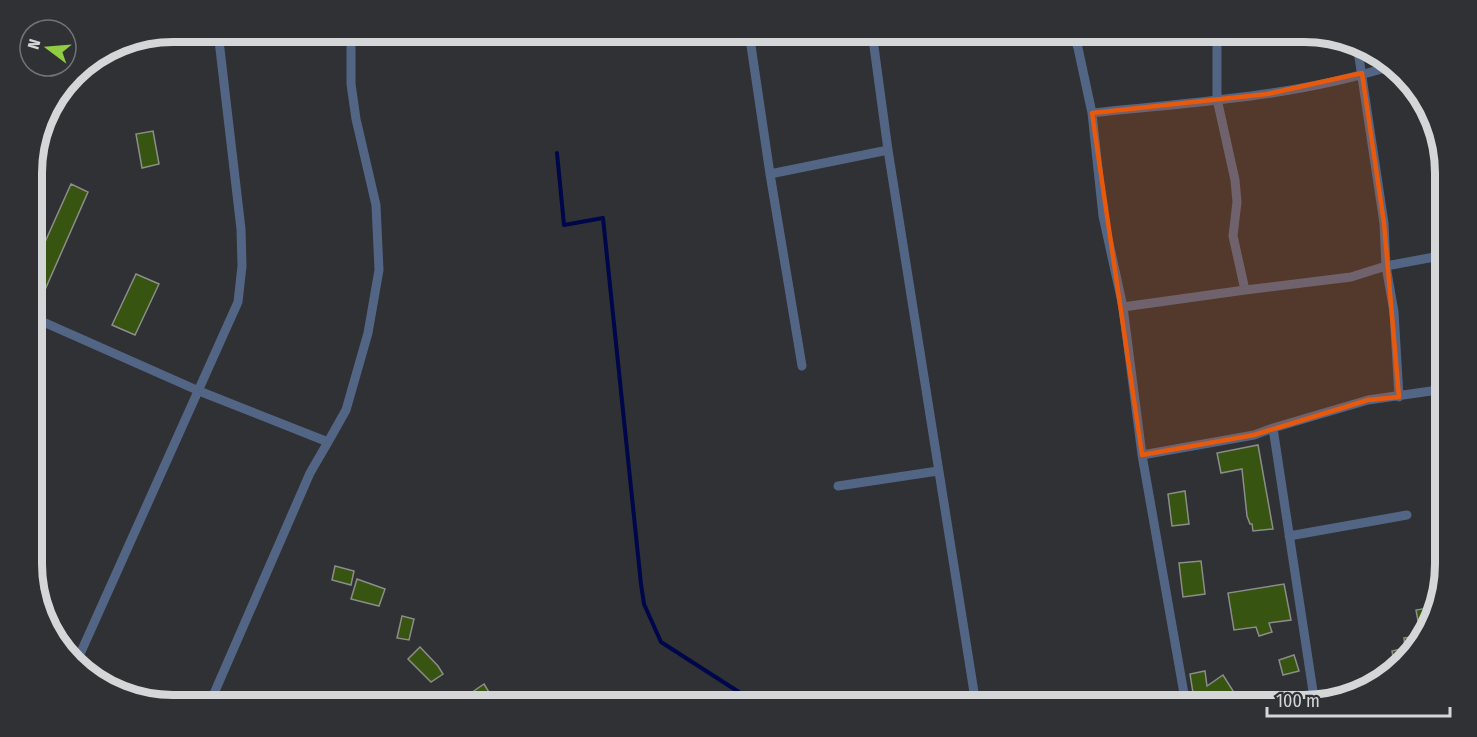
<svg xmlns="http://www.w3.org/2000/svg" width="1477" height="737" font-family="'Fira Sans Condensed',sans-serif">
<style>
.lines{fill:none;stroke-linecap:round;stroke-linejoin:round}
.stream{stroke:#00064a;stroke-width:4}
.building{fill:#375411;stroke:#8b8d89;stroke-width:1.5}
.minor{stroke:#536585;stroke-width:9}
.marked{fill:#e8590c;fill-opacity:0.2;stroke:#e8590c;stroke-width:4.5;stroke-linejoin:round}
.rim{fill:none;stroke:#d4d6d7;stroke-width:8}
</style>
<rect width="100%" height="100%" fill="#2f3134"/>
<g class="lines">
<path class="stream" d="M557,153l7,72 39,-7 38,366 3,20 17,38 98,63"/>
</g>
<path class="building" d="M153,131l6,33 -17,4 -6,-34z
M71,184l17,8 -44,100 -12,-4v-17z
M136,274l23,10 -24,51 -23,-10z
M1258,445l15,84 -20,2 -1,-7h-2l-3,-8 -5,-47 -21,4 -4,-20z
M1185,491l4,33 -17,2 -4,-32z
M1201,561l4,33 -22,3 -4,-34z
M335,566l19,5 -3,14 -19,-5z
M357,579l28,10 -6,17 -28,-7z
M1284,584l7,36 -22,3 3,9 -13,4 -3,-9 -22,3 -6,-37z
M1433,607l1,7 -2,9 -13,3 -3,-16z
M402,616l12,3 -5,21 -12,-2z
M1423,636l-9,10 -19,22 -3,-17 13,-3 -1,-10z
M420,647l18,19 5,8 -12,8 -23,-23z
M1294,655l5,16 -16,4 -4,-15z
M1205,671l2,15 16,-11 12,19 -14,9 -26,2 -5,-31z
M484,684l11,18 -6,3h-17l-4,-10z"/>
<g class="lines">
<path class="minor" d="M749,32l21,142 32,192
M872,32l16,118 88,555
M1072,32l6,16 14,65 11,103 20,91 19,148 44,250
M352,38l58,-6
M1357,44l27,179 2,43 8,46 5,85
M1092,113c100,-11 203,-16 299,-47
M770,174l118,-24
M1245,290l106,-13 35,-11 59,-11
M1123,307l122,-17 -12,-54 4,-34 -2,-22 -18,-81v-67
M32,317l167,74 129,51 -18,31 -101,232
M32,333l7,-12
M1273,428l95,-28 77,-11
M328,442l18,-32 22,-77 11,-63 -3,-65 -20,-86 -5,-35v-52
M1142,455l112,-20 19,-7 41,270
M838,486l100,-15
M1289,536l118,-21
M76,663l162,-361 4,-36 -1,-37 -23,-197
M1293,705l21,-7 26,-2"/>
</g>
<path class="marked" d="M1362,73l22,150 15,174 -31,3 -114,35 -112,20 -50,-342 175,-19z"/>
<path d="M0 0H1477V737H0ZM173 42H1304A131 131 0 0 1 1435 173V564A131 131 0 0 1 1304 695H173A131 131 0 0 1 42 564V173A131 131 0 0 1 173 42Z" fill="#2f3134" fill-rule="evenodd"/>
<path class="rim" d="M173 42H1304A131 131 0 0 1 1435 173V564A131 131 0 0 1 1304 695H173A131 131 0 0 1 42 564V173A131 131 0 0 1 173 42Z"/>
<g transform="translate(48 48) rotate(286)"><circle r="28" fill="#2f3134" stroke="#717375" stroke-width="1.5"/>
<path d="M0-4.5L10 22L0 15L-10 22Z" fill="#90cd41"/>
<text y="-9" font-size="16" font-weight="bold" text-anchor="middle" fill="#d4d6d7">N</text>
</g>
<path d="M1267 707v9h183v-9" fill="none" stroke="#d4d6d7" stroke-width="3"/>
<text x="1276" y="707" font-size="18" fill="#d4d6d7" stroke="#2f3134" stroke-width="4.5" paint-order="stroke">100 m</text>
</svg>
